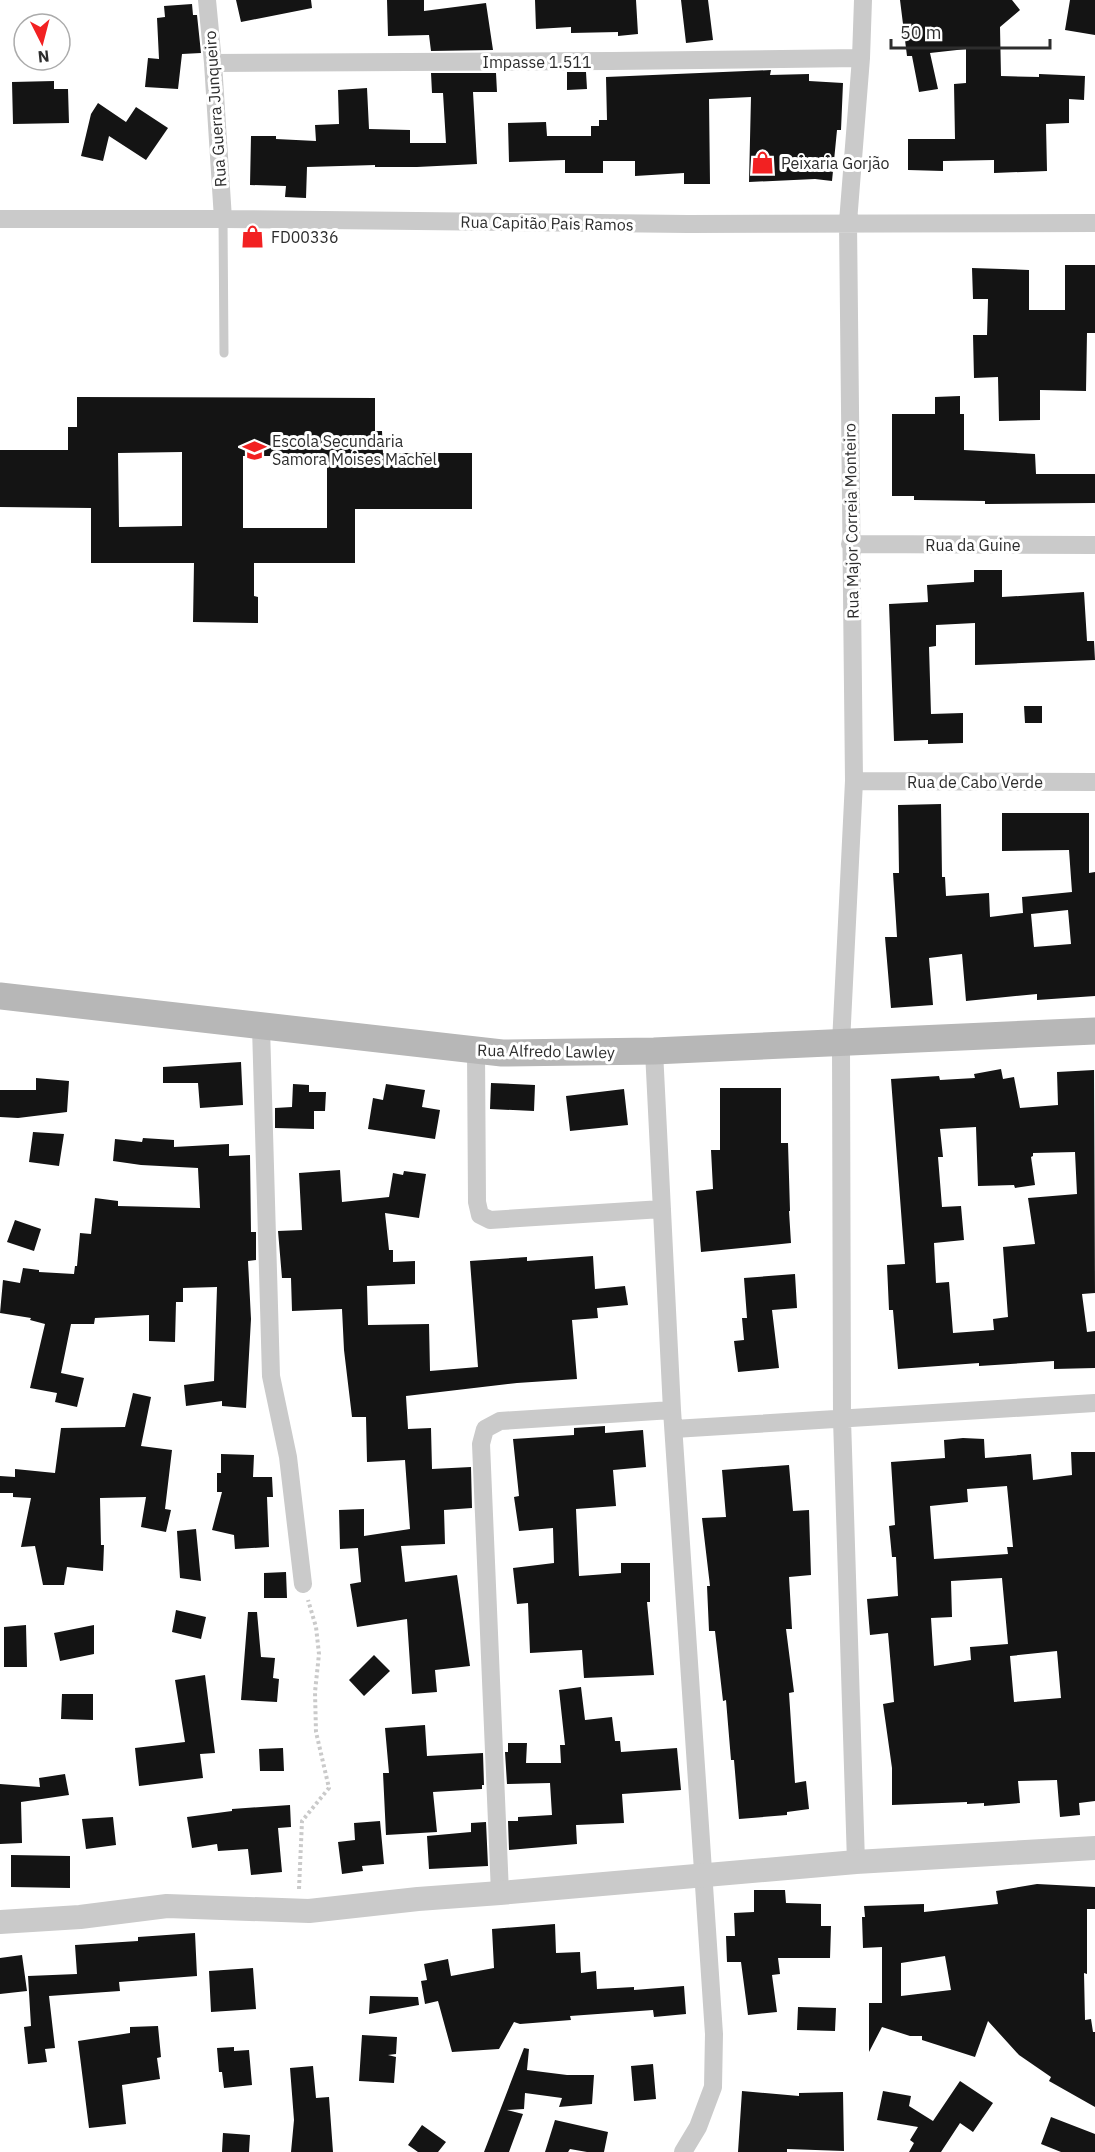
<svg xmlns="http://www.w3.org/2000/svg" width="1095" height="2152" font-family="'IBM Plex Sans',sans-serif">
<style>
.building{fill:#141414;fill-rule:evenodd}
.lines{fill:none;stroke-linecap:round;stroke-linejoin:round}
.path{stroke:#cacaca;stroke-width:4;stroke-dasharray:3 3;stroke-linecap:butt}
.service{stroke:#cacaca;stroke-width:9}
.minor{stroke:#cacaca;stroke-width:18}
.tertiary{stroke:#cacaca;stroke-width:24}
.secondary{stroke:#b7b7b7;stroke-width:27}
.labels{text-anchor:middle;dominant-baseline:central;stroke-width:6;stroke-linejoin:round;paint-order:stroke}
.street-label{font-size:16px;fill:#2d2d2d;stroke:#fff}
.poi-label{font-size:16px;fill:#2d2d2d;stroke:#fff;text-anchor:start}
</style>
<rect width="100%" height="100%" fill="#fff"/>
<path class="building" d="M236,0h75l1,8 -71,14z
M387,0h37v11l62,-8 7,47 -62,1 -2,-16 -41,1z
M535,0h101l2,34 -20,2v-4l-47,1v-6l-35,2z
M681,0h27l5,40 -27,3z
M900,0h112l8,10 -20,17 1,49 38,1v-3l46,2 -1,24 -15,-1v24l-23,1 1,47 -53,2v-13l-51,1v10l-35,-1v-31h47l-1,-55 12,-1v-34l-36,4 8,36 -19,3 -7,-36h-5z
M1070,0h25v35l-30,-5z
M192,4l1,11h4l4,38 -19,1 -4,35 -33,-2 3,-29 11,1 -2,-41 8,-1 -1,-11z
M771,70l-1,5 39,-1v7l34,2 -2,47h-4l-5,51 -17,-2 -66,3 2,-85 -42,2 1,85h-26v-11l-49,3v-15h-32v12h-38v-13l-56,2 -1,-39 38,-1 1,14h44v-10h8v-6h8l-1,-43z
M567,72h19l1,17 -20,1z
M431,73h65l1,19h-24l4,72 -60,3h-42v-2l-68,2 -1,31 -21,-1 1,-11 -36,-1 1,-49h25v3l40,2 -1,-16 24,-1 -1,-34 29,-2 2,41 41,1v13h36l-3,-50h-11z
M54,81v8h14l1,34 -56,1 -1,-42z
M98,103l28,19 10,-15 32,21 -22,32 -37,-24 -6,25 -22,-5 10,-42z
M1065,265h30v68h-8l-1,58 -46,-1v30l-41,1 -1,-44 -24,1 -1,-43h14l1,-36h-15l-1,-31 57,2v40h36z
M960,396v18h4v36l71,4 1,20h59v29l-110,1v-3l-71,-1v-4h-22v-82h43v-17z
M77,397l298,1v33h7l1,22h89v56h-117v54h-101v33l4,1v26l-65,-1 1,-59h-103v-55l-91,-1v-57h68v-23h9zM182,452v74l-63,1 -1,-74zM243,456h84v72h-84z
M974,570h28v27l82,-5 3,49h7l1,19 -120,5v-42l-39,2v21l-7,1 2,67 32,-1v30l-35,1v-4l-34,1 -5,-137 39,-2 -1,-17 47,-3z
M1024,706h18v17h-17z
M941,804l1,73h3l1,19 43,-3 1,24 33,-4 -1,-16 50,-5 -3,-42 -67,1v-38h87v60l6,-1v124l-58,4v-6l-71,7 -4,-47 -33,4 4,47 -42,3 -6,-71h12l-4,-64h6l-1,-68zM1068,910l3,34 -37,3 -3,-33z
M241,1062l2,43 -43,3 -2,-25h-35v-16z
M1001,1069l2,10 11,-2 6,31 38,-3 -1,-33 37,-2 1,223 -13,1 5,38 8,-1v37l-41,1v-8l-75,5v-3l-81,6 -5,-59h-4l-2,-45 18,-1 -14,-185 48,-3 1,4 35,-2 -1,-4zM976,1127l2,59 36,-1 1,3 20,-3 -4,-28 2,-1v-3l42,-1 2,42 -49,4 7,46 -32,3 5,70 -15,2 1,11 -41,3 -4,-51 -13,1 -2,-40 30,-3 -3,-34 -19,1 -4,-50h5l-3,-28z
M36,1078l33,3 -2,31 -49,6 -18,-1v-27h36z
M491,1083l44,2 -1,26 -44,-2z
M293,1084l16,1v7h17l-1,19h-11v18l-39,-1v-20l17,-1z
M386,1084l39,6 -3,17 18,3 -5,29 -67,-10 5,-31 10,2z
M720,1088h61v55h7l2,68h-1l2,32 -90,9 -5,-61 17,-2 -2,-39h9z
M624,1089l4,36 -58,6 -4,-35z
M33,1132l31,2 -5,32 -30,-4z
M143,1138l31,2v7l55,-3v12l21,-1 1,77h5v28l-8,1 3,58 -5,89 -24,-2v-5l-36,5 -2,-21 30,-4 3,-94 -34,1v14h-7l-1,40 -26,-1v-26l-54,3 -1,6h-23l-10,49 23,5 -7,29 -22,-5 2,-9 -27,-5 15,-64 -15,-4 1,-2 -31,-5 3,-33 17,3 3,-15 16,2v2l35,2 1,-8h2l3,-33 11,1 4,-36 23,3v5l82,2 -2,-40 -57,-3 -28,-4 2,-22 27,3z
M340,1170l2,32 47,-5 4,-24 10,2 1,-4 22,3 -7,44 -34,-5 4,37h4v12l22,-1v23l-48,2 1,39 61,-1 1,47 48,-4 -8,-106 57,-4v4l66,-5 2,33 30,-3 3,19 -31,3 1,10 -26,2 5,59 -60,4 -111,13 2,33 23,-1 1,41 39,-2 1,41 -28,2 1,34 -44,2 4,36 52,-7 13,91 -35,4 2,22 -25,2 -5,-75 -50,8 -7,-43 11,-2 -3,-34 -18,1 -1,-39 25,-1v27l46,-7 -5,-69 -38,2 -1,-45h-14l-8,-67 -2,-41 -50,2 -1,-33h-9l-4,-47 24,-1 -3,-57z
M15,1220l26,9 -7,22 -27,-9z
M795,1274l2,34 -25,2 7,58 -41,4 -4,-31 10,-1 -2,-22h5l-3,-40z
M133,1393l18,4 -10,49 31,4 -7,59 6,1 -5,22 -25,-5 5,-30 -46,1 1,47h3l-1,26 -36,-4 -3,18h-21l-8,-39 -14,1 10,-49 -18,-1v-4h-13v-17l15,1v-8l40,4 6,-45 64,-1z
M605,1426v7l38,-3 3,37 -33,3 3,36 -40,3 3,67 42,-3v-10h29v39h-3l7,73 -70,3 -2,-28 -52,3 -2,-50 -11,1 -4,-36 41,-5 -1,-35 -34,3 -5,-34 5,-1 -6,-57 61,-4v-7z
M963,1438l21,1 1,19 46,-4 2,26 39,-5 -1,-23h24v349l-16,2 1,12 -20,2 -3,-37 -39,1 2,22 -36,3v-3l-17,1v-2l-75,3v-37l-9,-64 11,-2 -6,-69 -18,2 -3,-36 31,-3 -2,-39h-4l-3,-31 6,-1 -4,-63 54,-4 -1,-18zM1007,1486l6,61h-6l1,7 -74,5 -4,-53 38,-4 -1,-13zM1002,1578l6,66 -38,3 1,13 -37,6 -3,-48 21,-1 -1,-36zM1057,1651l4,47 -47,4 -4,-46z
M221,1454l33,1 -1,22h19l1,20h-6l2,50 -34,2 -1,-14 -22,-5 10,-38h-5v-19h4z
M789,1465l4,46 16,-1 2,65 -22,2 3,52h-6l8,63 -5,1 6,90 11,-2 3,28 -22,3v3l-48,4 -5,-59h-3l-5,-60 -3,1 -8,-70h-6l-2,-45h3l-8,-68 24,-1 -4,-47z
M196,1529l5,52 -21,-3 -3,-47z
M286,1572l1,26h-23v-25z
M176,1610l30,7 -5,22 -29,-7z
M248,1612h9l4,45 14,1 -2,20 6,1 -2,23 -36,-2z
M26,1625l1,42h-23v-40z
M94,1625v29l-34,7 -6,-28z
M374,1655l16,16 -26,25 -15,-16z
M205,1675l10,78 -15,1 3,24 -64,8 -4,-38 50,-6 -10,-62z
M581,1687l4,33 27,-3 3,24h5l1,11 56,-4 4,42 -59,4 2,29 -48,2 1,19 -68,6 -1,-29h10v-4l34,-2 -2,-32 -43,1 -2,-32h3v-9h19l-1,20h35l-1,-18h5l-6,-55z
M62,1694h31v26l-32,-1z
M425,1725l2,31 56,-3 1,32h-2v4l-49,3 4,40 -51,3 -3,-62h6l-4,-45z
M283,1748l1,23h-24l-1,-22z
M65,1774l4,21 -48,7 1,41 -22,1v-60l40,3 -1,-9z
M290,1805l1,22 -13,1 4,44 -31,3 -3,-26 -30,2 -1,-7 -25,4 -5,-31 45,-6v-2z
M113,1817l3,28 -30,4 -4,-30z
M380,1821l4,43 -22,2 1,5 -21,3 -4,-32 17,-2 -1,-17z
M486,1822l2,44 -59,3 -2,-33 44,-4v-9z
M11,1855l59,1v32l-59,-1z
M1037,1884l58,3v22h-8v65l-3,-1 1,47 6,-1 2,13h2v75l-46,-26 2,-4 -32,-22 -31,-34 -13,36 -53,-17v-4h-12l-28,-9 -13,25v-49h13v-56l-19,1 -1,-31h3l-1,-11 60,-2v8l74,-8 -2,-13zM945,1956l6,34 -50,6v-33z
M754,1890h31l1,13 35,1v22h10l-1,32h-52l2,16 -8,1 5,37 -29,3 -7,-53h-14l-1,-26h9l-1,-23 20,-1z
M555,1924l1,29 24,-1 1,21 15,-2 1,18 37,-2v3l50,-4 2,28 -32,3 -1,-7 -83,6 1,4 -51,4 -6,-2 -15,27 -47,3 -14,-51 -13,3 -4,-23 6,-1 -3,-16 24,-5 3,17 43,-8 -2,-39z
M195,1933l2,43 -78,6 1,9 -71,5 6,52 -10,1 2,13 -19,2 -4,-37 7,-1 -3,-50 49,-2 -2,-29 63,-4v-4z
M22,1955l5,36 -27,3v-36z
M253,1968l3,41 -45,3 -2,-41z
M370,1996l48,1 1,8 -50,9z
M798,2007l38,1 -1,23 -38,-1z
M158,2026l3,31 -4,1 3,21 -38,6 4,39 -37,4 -11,-87 52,-8v-6z
M362,2035l35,2 -1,17 -8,1 8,2 -2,26 -35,-2z
M234,2047v4l15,-1 3,35 -28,3 -2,-16h-3l-2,-24z
M524,2048l5,1 -2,21 40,5h27l-2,29 -33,3 3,-9 -37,-5 -1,16 -17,1 16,4 -14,38h-25z
M653,2064l3,35 -22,2 -3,-35z
M313,2066l3,32 13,-1 4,55h-42l3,-32 -4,-52z
M960,2081l33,22 -20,29 -13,-9 -19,29h-32l5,-9 -4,-3 8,-13 -41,-7 6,-29 28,5 -2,10 24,15z
M742,2091l57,5v-3l44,-1 1,59 -57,-2v3h-49z
M1051,2117l44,17v18h-34l-20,-8z
M555,2120l53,12 -4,20h-17l-17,-3 -2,3h-23z
M422,2125l24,17 -8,10h-20l-10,-7z
M223,2133l27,2 -1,17h-27z"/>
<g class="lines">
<path class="path" d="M299,1889l3,-68 27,-33 -13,-56 -1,-40 4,-38 -3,-27 -8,-27"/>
<path class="service" d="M223,219l1,134"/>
<path class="minor" d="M207,0l6,63 10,156
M213,63l399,-2 249,-3
M0,219h223l465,5 407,-1
M850,544l245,1
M854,781l241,1
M261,1027l10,349 17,81 15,127
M476,1051l1,151 3,13 10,5 172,-11
M654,1051l18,359 42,624 -1,53 -15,40 -15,25
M674,1429l421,-26
M856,1862l-14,-443 -1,-376 13,-262 -6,-559 13,-164 2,-58
M500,1893l-19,-449 4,-15 15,-8 172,-11"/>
<path class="tertiary" d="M0,1922l80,-5 87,-11 142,5 109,-12 82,-6 356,-31 239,-14"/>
<path class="secondary" d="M0,996l502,57 152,-2 441,-20"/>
</g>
<defs>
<symbol id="shop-bare" viewBox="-9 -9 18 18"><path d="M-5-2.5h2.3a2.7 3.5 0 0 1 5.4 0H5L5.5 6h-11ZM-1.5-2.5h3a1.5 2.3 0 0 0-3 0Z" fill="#f22122" stroke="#fff" stroke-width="2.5" paint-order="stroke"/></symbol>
<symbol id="school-bare" viewBox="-9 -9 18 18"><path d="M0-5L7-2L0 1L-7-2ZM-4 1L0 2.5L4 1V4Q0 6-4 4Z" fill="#f22122" stroke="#fff" stroke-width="2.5" paint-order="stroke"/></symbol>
</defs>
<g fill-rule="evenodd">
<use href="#shop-bare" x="746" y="146" width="33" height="33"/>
<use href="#shop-bare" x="236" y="220" width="33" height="33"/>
<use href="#school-bare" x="238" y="434" width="33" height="33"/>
</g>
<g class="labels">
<g class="street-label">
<text x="537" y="62">Impasse 1.511</text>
<text transform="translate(215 109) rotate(-94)">Rua Guerra Junqueiro</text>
<text transform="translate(547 223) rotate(1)">Rua Capitão Pais Ramos</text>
<text transform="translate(851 521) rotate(-91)">Rua Major Correia Monteiro</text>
<text x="973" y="545">Rua da Guine</text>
<text x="975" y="782">Rua de Cabo Verde</text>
<text transform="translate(546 1051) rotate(1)">Rua Alfredo Lawley</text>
</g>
<g class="poi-label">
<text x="781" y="163">Peixaria Gorjão</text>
<text x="271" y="237">FD00336</text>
<text x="272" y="441">Escola Secundaria<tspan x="272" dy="18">Samora Moises Machel</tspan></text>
</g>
</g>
<g transform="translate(42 42) rotate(174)"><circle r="28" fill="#ffffff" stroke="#ababab" stroke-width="1.5"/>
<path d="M0-4.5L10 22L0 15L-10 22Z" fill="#f22122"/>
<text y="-9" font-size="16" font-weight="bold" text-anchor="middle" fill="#2d2d2d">N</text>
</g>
<path d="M891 39v9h159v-9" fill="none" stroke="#2d2d2d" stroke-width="3"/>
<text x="900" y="39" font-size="18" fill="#2d2d2d" stroke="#ffffff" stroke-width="4.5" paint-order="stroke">50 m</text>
</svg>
